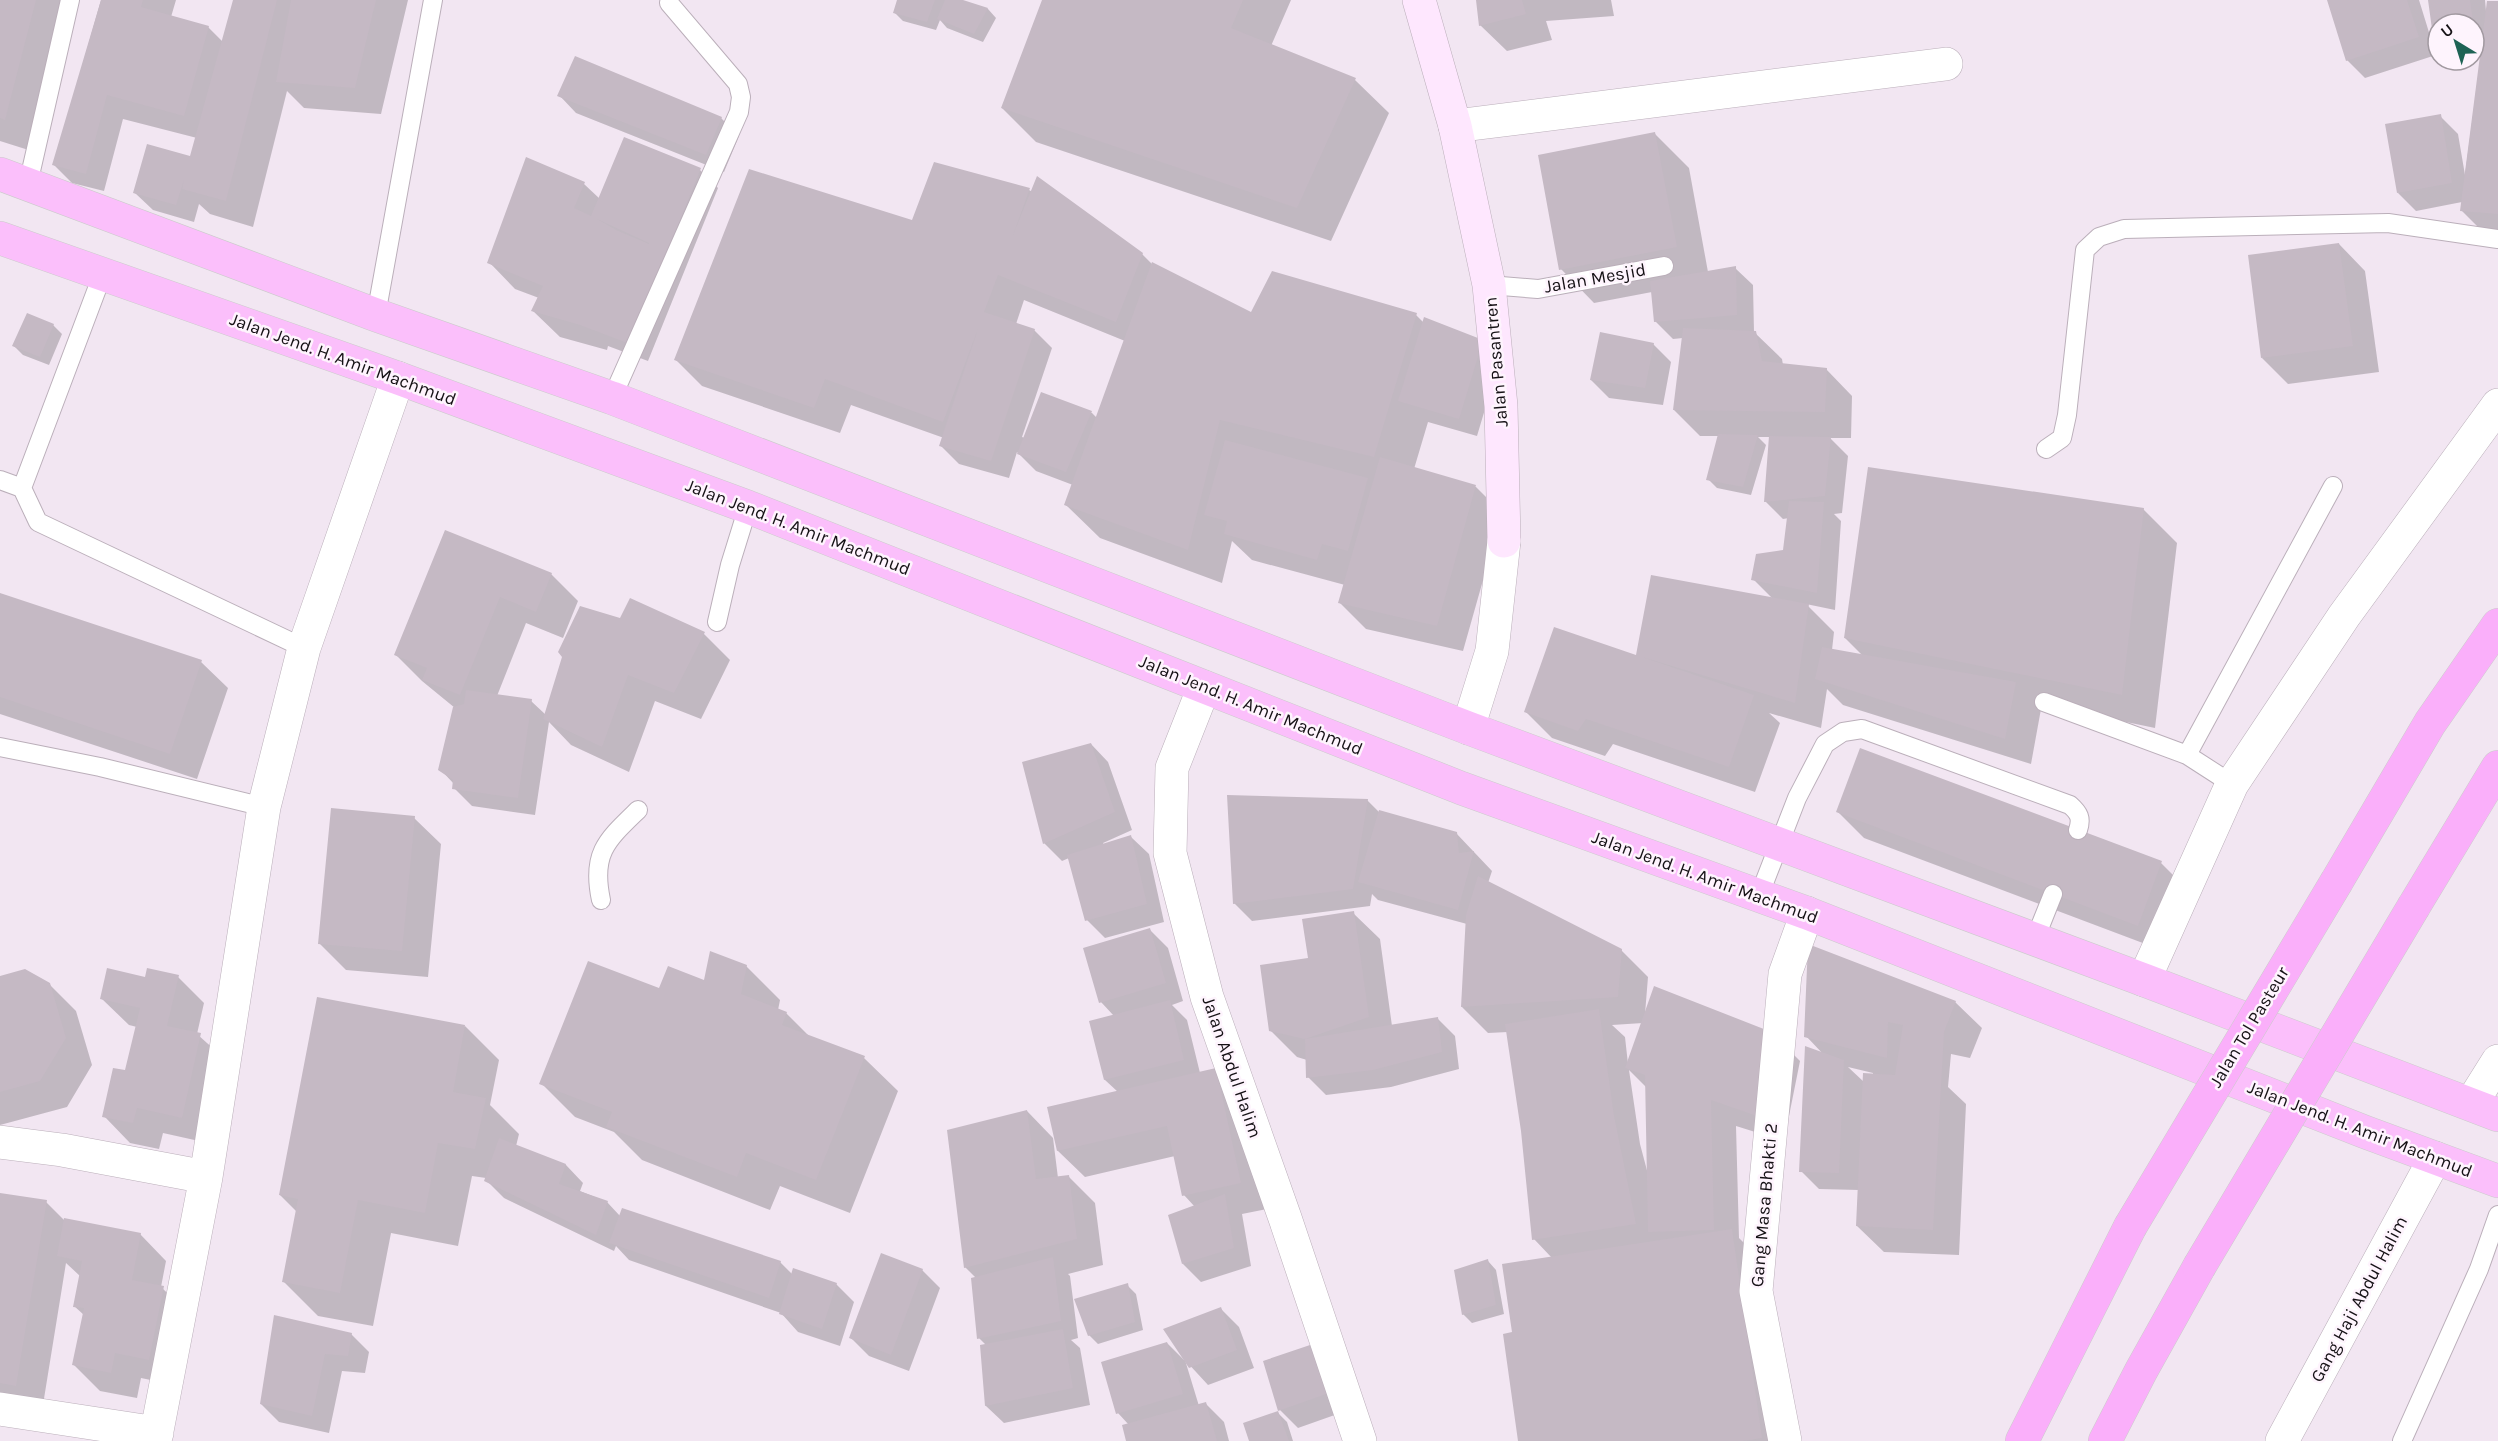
<svg xmlns="http://www.w3.org/2000/svg" width="2498" height="1441" font-family="Karla,sans-serif">
<style>
.shadow{fill:#0003;fill-rule:evenodd}
.building{fill:#c5b9c4;fill-rule:evenodd}
.lines{fill:none;stroke-linecap:round;stroke-linejoin:round}
.service-casing{stroke:#bbafba;stroke-width:20}
.minor-casing{stroke:#bbafba;stroke-width:34}
.tertiary-casing{stroke:#bbafba;stroke-width:34}
.secondary-casing{stroke:#bbafba;stroke-width:34}
.trunk-casing{stroke:#cccbcc;stroke-width:34}
.motorway-casing{stroke:#cccbcc;stroke-width:34}
.service{stroke:#fff;stroke-width:18}
.minor{stroke:#fff;stroke-width:33}
.tertiary{stroke:#fff;stroke-width:33}
.secondary{stroke:#fee7fe;stroke-width:33}
.trunk{stroke:#fbbffb;stroke-width:33}
.motorway{stroke:#faaffa;stroke-width:33}
.motorway-bridge-casing{stroke:#cccbcc;stroke-width:34;stroke-linecap:butt}
.motorway-bridge{stroke:#faaffa;stroke-width:33}
.labels{text-anchor:middle;dominant-baseline:central;stroke-width:5;stroke-linejoin:round;paint-order:stroke}
.street-label{font-size:18px;fill:#151115;stroke:#fef4fd}
</style>
<rect width="100%" height="100%" fill="#f2e6f2"/>
<path class="shadow" d="M0,0h79l-41,153 -38,-12z
M101,0h75l-5,17 37,10 15,15 11,-42h174l-27,114 -77,-6 -17,-17 -34,136 -43,-13 -11,-10 -5,18 -41,-12 -18,-17 56,-34 6,-21 -74,-19 -19,72 -32,-8 -18,-18z
M898,0h60l30,9 8,9 -13,24 -36,-14 -7,-8 -4,10 -33,-9 -9,-9z
M1043,0h248l-20,46 84,34 34,33 -58,128 -295,-99 -34,-34z
M1477,0h134l3,16 -68,5 6,19 -45,11 -27,-26z
M2329,0h90l17,55 -71,23 -18,-18z
M2430,0h55l1,11 12,-8v235l-10,-1 -27,-27 1,-8 -46,9 -18,-18 42,-77 18,18 7,41 18,-135 -9,2v-18h-36v8l-4,-4z
M559,95l162,23 18,18 -15,36 -148,-59z
M1655,134l34,34 19,104 27,-4 18,17 1,47 28,27 1,6 43,4 26,27 -1,42h-21l18,18 -6,57 -8,1 7,7 -6,89 -29,-6 28,28 -2,18 31,6 -18,-18 298,-129 34,34 -22,185 -120,-25 6,6 -10,55 -188,-59 -16,-16 -6,39 -52,-15 11,10 -25,69 -142,-48 -8,12 -53,-18 -26,-26 111,-55 136,-58 -20,-20 32,-28 4,-33 -6,1 -18,-18 6,-64h-13l8,8 -15,50 -34,-7 -9,-9 11,-43h-19l-26,-26 9,-72 -10,1 -18,-18 -3,-29 -58,11 -33,-34z
M527,159l57,25 16,15 100,-29 18,18 -70,173 -40,-15 -1,4 -47,-13 -27,-26 6,-13 -24,-9 -26,-27z
M1029,190l113,64 10,10 100,50 164,1 8,8 76,36 -23,77 -49,-14 -14,47 62,18 26,26 -39,138 -97,-22 -26,-26 5,-18 -93,-25 -20,-19 -10,42 -122,-45 -34,-33 7,-20 -37,-14 -19,-19 -8,26 -50,-14 -18,-18 3,-8 -93,-33 -11,28 -138,-47 -27,-27 238,-137zM1024,300l101,41 -28,77 -5,-5 -50,-19 -17,44 -3,-1 30,-89 -18,-18 -18,-6z
M2339,244l26,27 14,101 -91,12 -26,-26z
M53,325l9,9 -13,31 -26,-10 -9,-9z
M1653,344l18,18 -8,43 -54,-7 -18,-18z
M445,532l106,42 27,27 -15,37 -37,-15 -29,73 34,5 15,14 74,-95 84,14 26,26 -29,59 -46,-18 -26,71 -58,-27 -22,-23 -14,93 -63,-9 -18,-18v-4l-14,-15 15,-61 -33,-27 -26,-26z
M0,594l201,68 27,26 -31,91 -197,-65z
M1091,744l17,18 24,68 -29,13 1,2 27,-8 18,17 15,68 -59,16 -18,-18 -18,-62 -7,3 -18,-18z
M1367,800l12,12 77,21 36,38 -4,12 133,67 27,27 -3,37 128,20 27,27 -16,80 -48,-15 3,112 26,26 25,177h-270l-7,-108 39,-75 -18,-19 -12,-109 -14,-98 -20,1 -26,-26 5,-83 -89,-24 -6,-6 -2,12 -118,15 -18,-18zM1643,1023l-15,41 -3,-27 -13,-12zM1629,1070l18,18 2,90 -9,-34z
M1838,812l323,51 26,26 -23,62 -300,-113z
M414,818l27,26 -13,133 -82,-7 -27,-27z
M1353,913l27,26 12,87 45,-8 18,18 4,33 -68,18 -65,8 -18,-18 -1,-17 -10,-3 -26,-26z
M1150,930l18,18 15,53 -11,4 15,15 13,53 16,-3 51,139 -25,5 9,52 -50,16 -18,-18 12,-57 -11,-12 -9,-39 -90,21 -27,-26 -9,-43 69,-16 -13,-12 -14,-58 23,-6 -13,-14z
M746,966l34,34 -2,10 8,3 24,24 54,21 34,33 -48,122 -70,-27 -10,24 -128,-50 -28,-28 -39,-15 -34,-34 119,-93 45,-8z
M0,977l49,7 27,27 16,54 -25,42 -67,18z
M178,977l26,26 -7,31 30,27 -19,82 -45,-10 -4,16 -29,-6 -26,-27 22,-44 11,-45 -8,-2 -27,-26 44,-21z
M1955,1002l27,26 -12,30 -19,-4 -3,33 18,17 -7,151 -75,-3 -27,-26 2,-36 -40,-1 -18,-18 23,-116 -18,-19zM1848,1067l25,6v2l-9,7z
M465,1026l34,34 -9,45 29,29 -3,12 50,19 17,18 -3,8 27,11 13,14 160,46 12,12 44,10 18,18 -14,44 -42,-14 -17,-19 -152,-53 -13,-14 -2,5 -110,-53 -18,-18v-2l-14,-2 -14,70 -67,-13 -18,93 -55,-10 -34,-34 13,-70 -17,-17z
M1027,1111l26,27 5,40 10,-2 27,27 8,62 -35,9 2,2 8,62 -7,2 9,8 10,57 -86,18 -18,-17v-61l-7,-7 -3,-60 -11,-11z
M0,1194l46,8 18,18 76,14 26,27 -5,26 28,27 -14,71 -34,-7 -4,20 -37,-7 -26,-26 10,-50 -10,-9 6,-30 -14,-13 -24,148 -42,-7z
M1488,1261l8,9 8,44 -32,9 -9,-9z
M922,1270l18,18 -31,83 -40,-15 -18,-18z
M1127,1285l9,9 7,36 -45,14 -9,-9z
M1221,1309l18,18 15,41 -46,17 -23,-25 14,46 7,-2 18,18 5,19h-101l1,-16 -11,-12 49,-70 17,17z
M275,1317l76,17 18,18 -4,21 -23,-2 -13,62 -50,-11 -18,-18z
M1312,1346l34,65 -48,17 -18,-18z
M1278,1413l9,9 6,19h-42z"/>
<path class="building" d="M0,0h36l-31,120 -5,-2z
M101,0h42l-2,7 68,19 -25,90 -77,-21 -21,79 -34,-9z
M233,0h44l-51,201 -44,-12 2,-9 -8,25 -43,-12 14,-49 43,12z
M291,0h85l-21,88 -79,-6z
M897,0h38l-8,22 -34,-9z
M945,0h18l25,8 -14,26 -37,-15z
M1042,0h201l-12,28 125,50 -59,130 -296,-100z
M1476,0h46l4,14 -47,12z
M2327,0h80l12,37 -73,24z
M2428,0h42l3,22 -35,2v4l-6,1z
M2487,1h11v213l-38,-3z
M575,56l147,61 -16,38 -149,-59z
M2441,114l11,69 -55,10 -12,-69z
M1655,132l22,115 -118,23 -21,-115z
M624,137l77,31 -71,176 -50,-19 -49,-14 12,-25 -56,-23 39,-106 59,25 -11,26 17,8zM597,219l52,24v1l-33,-14z
M934,162l96,26 -17,47 24,-59 106,77 -27,69 -118,-47 -14,37 51,17 -44,132 -52,-15 39,-117 -35,93 -118,-43 -11,29 -140,-48 75,-191 163,51z
M2339,243l14,103 -92,12 -13,-103z
M1152,262l99,50 21,-41 145,42 -43,144 -154,-37 -32,130 -124,-45z
M1736,266l1,49 -83,7 -4,-41z
M27,313l27,11 -14,33 -28,-11z
M1424,317l59,23 -24,79 -61,-18z
M1683,328l73,3 6,30 65,7 -2,44 -152,-2z
M1600,332l54,11 -9,45 -55,-8z
M1041,392l51,19 -26,61 -49,-18z
M1718,434l40,1 -15,52 -37,-7z
M1769,436l62,1 -6,59 -61,6z
M1225,440l143,38 -20,73 -26,-7 -5,16 -93,-26 3,-13 -23,-6z
M1380,457l96,28 -39,141 -99,-23z
M1868,467l276,41 -22,187 -278,-57z
M1789,501l35,1 -7,91 -66,-13 5,-26 27,-4z
M445,530l107,43 -16,39 -36,-15 -40,98 -38,-15 5,-12 -33,-13z
M1651,575l158,29 -14,99 -153,-46 112,38 -25,72 -143,-48 -8,12 -54,-19 30,-85 82,28z
M0,593l202,67 -32,94 -170,-57z
M630,598l75,34 -31,61 -46,-18 -26,72 -59,-28 19,-62 -4,-5 22,-46 40,12z
M1822,647l194,35 -11,57 -190,-60z
M466,690l66,9 -14,99 -66,-9 1,-9 -15,-10 15,-63 11,-3z
M1091,743l24,69 -72,32 -21,-82z
M1860,748l302,113 -24,65 -302,-114z
M1227,795l141,4 -15,90 -120,15z
M331,808l84,8 -13,135 -84,-7z
M1379,810l78,22 2,21 15,-2 -16,59 -100,-28z
M1131,835l16,69 -62,17 -18,-66z
M1478,876l144,73 -4,48 -157,10 5,-92z
M1354,911l15,106 -64,22 -36,-8 -9,-66 48,-7 -6,-39z
M1150,928l16,55 -67,20 -16,-55z
M1808,944l148,57 -12,31 -11,198 -77,-4 7,-153 32,2 8,-50 -15,-3 -1,36 -83,-21z
M710,951l37,14 -6,29 46,18 -5,13 83,31 -49,124 -70,-27 -9,24 -131,-50 6,-15 -73,-28 49,-123 71,27 9,-22 36,14z
M107,968l38,9 2,-9 32,7 -12,51 34,7 -19,85 -45,-10 -4,15 -31,-6 11,-49 12,2 15,-62 -40,-9z
M25,969l25,14 16,55 -26,43 -40,11v-116z
M1654,986l120,47 -17,83 -46,-16 3,130 -66,2 -3,-157 -20,-7z
M317,997l148,28 -12,67 33,6 -11,51 -37,-6 -13,70 -67,-13 -18,93 -58,-11 16,-83 -19,-4z
M1170,1000l14,60 -80,20 -15,-59z
M1599,1009l15,107 22,108 -104,16 -11,-109 -16,-107z
M1438,1017l4,35 -69,18 -67,8 -1,-39z
M1805,1046l39,14 -5,113 -40,-1z
M1216,1068l25,115 -59,13 -15,-70 -110,25 -10,-44z
M1027,1110l9,69 33,-4 8,64 -113,29 -17,-138z
M499,1138l67,26 -7,20 49,17 -12,34 -112,-54z
M0,1193l47,7 -31,186 -16,-3z
M1225,1194l9,54 -52,16 -14,-49z
M622,1208l159,53 -12,37 -160,-55z
M64,1218l77,15 -9,47 32,6 -15,74 -34,-7 -4,20 -39,-8 12,-57 -11,-1 9,-46 -25,-5z
M1732,1229l30,209 -19,3h-225l-15,-107 9,-2 -10,-68z
M881,1253l42,16 -32,86 -42,-17z
M1053,1257l8,64 -84,18 -6,-61z
M1488,1259l8,46 -34,10 -8,-45z
M793,1268l44,15 -15,46 -43,-15z
M1128,1283l7,39 -47,14 -14,-37z
M1221,1307l16,43 -48,18 -26,-39z
M274,1315l78,18 -4,23 -23,-2 -13,62 -52,-12z
M1063,1329l10,59 -88,18 -5,-61z
M1167,1342l16,52 -67,20 -15,-52z
M1313,1344l16,49 -51,18 -15,-50z
M1206,1402l11,39h-91l-4,-16z
M1278,1411l11,30h-40l-6,-18z"/>
<g class="lines">
<defs>
<path id="service" d="M28,184l42,-184
M103,273l-81,215 16,34 266,126
M1489,285l49,4 126,-23
M376,315l57,-315
M612,398l127,-286 2,-15 -3,-13 -69,-81
M2046,449l16,-11 5,-23 18,-165 14,-13 25,-8 264,-6 110,16
M0,480l22,8
M717,622l13,-57 18,-58
M2044,702l143,53 45,29
M0,747l100,20 164,40
M2187,755l146,-269
M1759,896l38,-98 28,-54 18,-12 19,-3 208,76c9,8 12,13 8,25
M601,900c-10,-47 6,-60 37,-90
M2035,939l18,-45
M2402,1441l77,-172 19,-54"/>
<path id="minor" d="M1455,126l491,-62
M2144,980l88,-196 112,-168 154,-211
M2471,1104l27,-43
M0,1142l62,8 144,27
M0,1409l157,24
M155,1441l51,-264 58,-370 40,-159 94,-270
M1785,1441l-29,-150 29,-317 22,-61
M2282,1441l153,-283"/>
<path id="tertiary" d="M1204,687l-32,81 -2,85 37,144 78,221 75,223
M1468,728l24,-77 12,-110"/>
<path id="secondary" d="M1419,0l36,126 34,159 12,121 3,135"/>
<path id="trunk" d="M0,174l376,141 236,83 856,330 676,252 354,135
M0,238l398,140 350,129 713,281 346,125 558,219 133,49"/>
<path id="motorway" d="M2337,881l93,-158 68,-98
M2414,906l84,-139
M2022,1441l108,-214
M2105,1441l36,-70 58,-104"/>
</defs>
<use href="#service" class="service-casing"/>
<use href="#minor" class="minor-casing"/>
<use href="#tertiary" class="tertiary-casing"/>
<use href="#secondary" class="secondary-casing"/>
<use href="#trunk" class="trunk-casing"/>
<use href="#motorway" class="motorway-casing"/>
<use href="#service" class="service"/>
<use href="#minor" class="minor"/>
<use href="#tertiary" class="tertiary"/>
<use href="#secondary" class="secondary"/>
<use href="#trunk" class="trunk"/>
<use href="#motorway" class="motorway"/>
<defs>
<path id="motorway-bridge" d="M2130,1227l207,-346
M2199,1267l215,-361"/>
</defs>
<use href="#motorway-bridge" class="motorway-bridge-casing"/>
<use href="#motorway-bridge" class="motorway-bridge"/>
</g>
<g class="labels">
<g class="street-label">
<text transform="translate(1595 278) rotate(-10)">Jalan Mesjid</text>
<text transform="translate(343 359) rotate(20)">Jalan Jend. H. Amir Machmud</text>
<text transform="translate(1496 362) rotate(-95)">Jalan Pasantren</text>
<text transform="translate(798 527) rotate(21)">Jalan Jend. H. Amir Machmud</text>
<text transform="translate(1251 705) rotate(22)">Jalan Jend. H. Amir Machmud</text>
<text transform="translate(1705 877) rotate(20)">Jalan Jend. H. Amir Machmud</text>
<text transform="translate(2249 1027) rotate(-59)">Jalan Tol Pasteur</text>
<text transform="translate(1232 1067) rotate(71)">Jalan Abdul Halim</text>
<text transform="translate(2360 1129) rotate(21)">Jalan Jend. H. Amir Machmud</text>
<text transform="translate(1764 1205) rotate(-85)">Gang Masa Bhakti 2</text>
<text transform="translate(2359 1299) rotate(-62)">Gang Haji Abdul Halim</text>
</g>
</g>
<g transform="translate(2456 42) rotate(322)"><circle r="28" fill="#fef4fd" stroke="#a199a0" stroke-width="1.5"/>
<path d="M0-4.5L10 22L0 15L-10 22Z" fill="#1e6355"/>
<text y="-9" font-size="16" font-weight="bold" text-anchor="middle" fill="#151115">U</text>
</g>
</svg>
